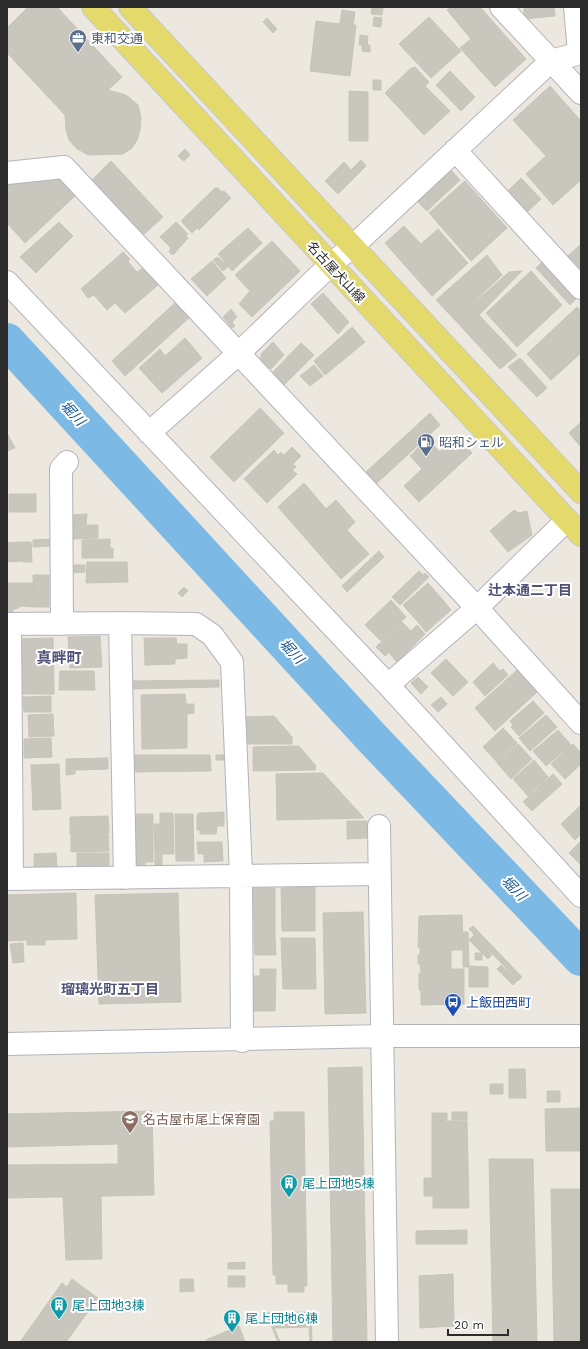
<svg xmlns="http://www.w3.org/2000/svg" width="588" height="1349" font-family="'Work Sans','Noto Sans JP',sans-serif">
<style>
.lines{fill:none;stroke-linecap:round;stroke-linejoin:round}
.river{stroke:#7cb9e4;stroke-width:36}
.building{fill:#c8c6bd;stroke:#c7c4b9}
.minor-casing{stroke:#b2b3bd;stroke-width:24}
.major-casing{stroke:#c8c8c8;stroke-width:24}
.minor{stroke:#fff;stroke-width:22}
.major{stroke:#e4da6c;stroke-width:22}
.labels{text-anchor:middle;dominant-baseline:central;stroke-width:4;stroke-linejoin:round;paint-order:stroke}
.service-label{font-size:13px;fill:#4e5e75;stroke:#fff;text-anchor:start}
.street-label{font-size:13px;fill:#2b2b2b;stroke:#fff}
.transit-label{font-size:13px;fill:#164399;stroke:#fff;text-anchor:start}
.education-label{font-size:13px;fill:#785e54;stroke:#fff;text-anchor:start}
.culture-label{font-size:13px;fill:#0d838f;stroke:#fff;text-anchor:start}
.water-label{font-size:14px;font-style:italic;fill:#1a5691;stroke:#fff}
.neighbourhood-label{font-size:14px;font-weight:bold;fill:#505178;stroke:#fff}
.quarter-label{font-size:15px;font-weight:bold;fill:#505178;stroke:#fff}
</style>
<rect width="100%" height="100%" fill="#ece8df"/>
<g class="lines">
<path class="river" d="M7,341l365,397 209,220"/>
</g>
<path class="building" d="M28,7h29l65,70 -14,13 18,5 12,10 3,12 -1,13 -3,10 -5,8 -9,6 -35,1 -12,-7 -7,-8 -3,-10 -1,-15 -58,-62v-25z
M372,7l11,1 -1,7 -11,-1z
M451,7h29l46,52 -31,28 -35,-39 11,-9 -24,-29z
M524,7h30l1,9 -31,3z
M342,10l13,2 -2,13h3l-6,51 -40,-5 6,-50 24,3z
M374,17l8,1 -1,9 -8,-1z
M429,17l32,34 -30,27 -32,-34z
M267,18l10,11 -4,4 -10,-11z
M360,35l8,1 -1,9h3v7l-8,-1v-6h-3z
M415,67l14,15 -4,4 25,25 -26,24 -39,-42 25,-24z
M450,71l25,26 -14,14 -25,-26z
M373,80h8v10h-8z
M550,86l31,35v59l-28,25 -27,-31 20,-18 -33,-36z
M349,91l19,1v49h-19z
M185,149l5,6 -6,6 -6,-5z
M361,160l5,6 -28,28 -13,-13 19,-19 7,8z
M111,161l52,56 -21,19 -51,-55z
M451,170l9,10 -33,31 -9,-9z
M62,178l15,16 -52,49 -18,-20v-38z
M521,178l20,21 -16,15 -19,-21z
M465,181l42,47 -36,33 -42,-48z
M215,188h3l4,4 2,-1 7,7 -32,32 -2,-2 -5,5 -10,-11v-2z
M59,222l14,14 -37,37 -16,-16z
M176,222l12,12 -2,2 2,2 -15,17 -4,-3 2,-4 -11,-11z
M404,226l17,18 17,-15 30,34 -36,33 -47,-53z
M248,228l14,15 -30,28 -14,-17z
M272,241l28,30 -48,46 -13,-13 11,-13 -15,-16z
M581,244v25l-13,-13z
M123,252l7,7 -2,3 9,10 7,-5 14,18 -33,28 -10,-10 -8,7 -13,-15 -6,3 -7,-9z
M487,255l15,20 -47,45 -19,-20z
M218,257l10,10 -5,4 -10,-11z
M212,261l14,17 -19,18 -16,-17z
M543,261l35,36 -8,8 -34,-37z
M522,271l-43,44 38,40 -17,14 -45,-49 54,-48z
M531,271l31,34 -45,42 -31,-34z
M323,293l26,29 -11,12 -27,-30z
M177,301l14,15 -66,60 -13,-15z
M577,307l4,4v42l-30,27 -24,-26z
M231,309l6,8 -5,5 3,4 -3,2 -9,-11z
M352,327l13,15 -40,33 -11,-14z
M185,338l17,20 -40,35 -23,-25 21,-19 5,7z
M273,342l11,13 -13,14 -10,-8v-7z
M301,343l13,12 -31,31 -11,-13z
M520,358l27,30 -10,9 -29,-30z
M314,365l9,11 -13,10 -10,-10z
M260,408l24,25 -50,49 -24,-25z
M430,413l10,12 -63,58 -12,-10z
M581,422v25l-12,-14z
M7,433l8,15 -8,3z
M457,436l15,17 -53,49 -15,-16 18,-17 -12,-13 17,-17 13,13z
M292,447l9,9 -8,8 3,3 -4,3 5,4 -30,29 -23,-24 30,-29 4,5 3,-3 3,3z
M304,483l22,26 10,-9 19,22 -8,8 22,24 -28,25 -63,-72z
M9,494h27v18h-27z
M514,510l5,3 8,-2 5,24 -24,17 -18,-21z
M87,514l-1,11h12v13l-27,1v-24z
M51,539v7l-18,1v-7z
M110,539v9h3v10h-31v-18z
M21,542l1,19 -15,1v-19z
M22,542h9l1,20h-9z
M379,551l5,6 -37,35 -5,-6z
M87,562h40l1,20 -42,1z
M69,565h16v7l-15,1z
M419,571l4,4 2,-2 4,4 -29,28 -8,-8z
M33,575h16v32h-15z
M7,583h26l1,24 -15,-1v2l-6,1v4h-6z
M428,583l6,7 -25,22 -6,-7z
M184,587l4,4 -6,6 -4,-4z
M434,590l9,10 -25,22 -9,-10z
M391,600l15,17 -25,24 -16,-16z
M443,600l8,10 -25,22 -8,-10z
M402,622l9,9 -26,25 -9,-9z
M417,625l8,9 -28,28 -8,-9z
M100,636l2,31 -32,1 -2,-31z
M53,638l1,56h-37v-55z
M144,638h32l1,6h10v14l-12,1v5l-30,1z
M446,659l22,23 -15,14 -22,-23z
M493,663l7,8 3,-2 5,6 -23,21 -12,-14z
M517,670l20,22 -42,39 -20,-23z
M60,671h34l1,19h-36z
M418,677l10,10 -7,7 -10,-11z
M219,680v7l-90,2v-8z
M185,694l1,10h8v9l-7,1v34l-45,1 -1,-54z
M51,696v16h-27l-1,-15z
M441,697l6,7 -9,8 -7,-7z
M533,701l11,12 -25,23 -8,-9 2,-2 -3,-4z
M53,714l1,22 -25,1 -1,-22z
M546,715l11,12 -27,24 -11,-13z
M274,716l18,21v7h-49v-27z
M503,728l14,15 -20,19 -14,-15z
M558,730l13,15 -25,21 -13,-15z
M51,738l1,19 -28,1v-19z
M518,744l14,15 -21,20 -14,-16z
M573,744l8,9v11l-16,15 -14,-15z
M299,746l17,20 -1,4 -62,1v-24z
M131,755h79l1,16 -79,1z
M216,755h8v5h-8z
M108,758v11l-33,1v4l-9,1v-16z
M534,760l14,17 -20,19 -15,-17z
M59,764l2,45 -28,1 -2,-45z
M323,773l41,45 -87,2 -1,-46z
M553,774l9,10 -30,27 -9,-9z
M581,805v29l-6,6 -14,-16z
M224,812v14h-7l-1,8h-16v-4h-3v-15l2,-2z
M160,813h13l1,41h-19l-1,-30h6z
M132,814h21v24h-20z
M175,814h18l1,47h-18z
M108,816l1,17 -39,1v-17z
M347,821h20v17l-20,1z
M108,834l1,17 -38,1v-17z
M153,838v24h-8v4h-12l-4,-27z
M581,841v24l-12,-12z
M197,842h25l1,19 -19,1v-8h-6z
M56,853l1,14 -23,1v-14z
M77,853h32v12l-2,2 -30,1z
M155,855h7v12h-7z
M315,887v44h-33l-1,-43z
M252,888h23v31l-22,1z
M76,893l1,46 -32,1v5h-18v-5l-20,1v-46z
M178,893l3,109 -82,2 -4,-109z
M363,912l3,101 -41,1 -2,-101z
M462,915l1,35h-12v19h13v35l-43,1v-15h-2v-17h2l-1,-9h-2v-9h2v-8h-2l1,-31z
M275,919v19h-21v-18z
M473,926l49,51 -4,4 -49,-52z
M463,932h5l1,35h-6z
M474,935l18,20 -4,4 -19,-19z
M254,938h21l1,17h-21z
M281,938h34l1,51h-33z
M23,943l1,19 -11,1 -3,-19z
M475,953h7v7h-7z
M501,965l16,16 -4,4 -16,-16z
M469,966l19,1v20h-19z
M260,969h16l-1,42h-27v-35h12z
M362,1067l5,275h-34l-5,-274z
M509,1069h16l1,29h-17z
M490,1084h13v10h-13z
M547,1091h13v11h-13z
M581,1108v43h-35l-1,-42z
M152,1111l2,84 -147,3v-33l111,-1v-20l-111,3v-33z
M274,1112h30l3,174h-3v6h-16v-8h-12v-9h-3l-3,-154h4z
M452,1112h15v8h-15z
M432,1113h15v7l-15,1z
M432,1121h35l2,87h-36v-12h-9v-18h8z
M489,1159h44l4,183h-44z
M551,1189h30v153h-27z
M101,1196l1,63 -36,1 -3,-63z
M467,1230v14h-51v-13z
M245,1262v7h-17v-6z
M453,1274l1,52 -34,2 -1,-52z
M228,1276h17v11h-17z
M72,1279l26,19 -32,44h-46l42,-59 5,4z
M180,1279h13l1,12 -14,1z
M311,1312l1,30h-2l-1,-15 -35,1 6,14h-2l-12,-29z
M239,1326l6,16h-38l-1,-2z"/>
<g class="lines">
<defs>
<path id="minor" d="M501,7l80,86
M575,7l4,46
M455,150l126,138
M7,173l57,-6 413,441 104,115
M7,282l381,403 193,211
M149,433l89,-79 92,-89 22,-18 199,-186 30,-8
M120,623l5,255
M7,624l113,-1 76,1 16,11 20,27 9,213 1,166
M10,624l2,255
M62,624l-1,-155 6,-7
M388,685l89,-77 90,-88
M379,826l8,516
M7,879l372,-5
M7,1044l376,-8h198"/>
<path id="major" d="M93,7l488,528
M130,7l451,485"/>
</defs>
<use href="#minor" class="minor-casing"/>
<use href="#major" class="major-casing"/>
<use href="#minor" class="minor"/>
<use href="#major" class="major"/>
</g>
<defs>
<symbol id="office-pin" viewBox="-11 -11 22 30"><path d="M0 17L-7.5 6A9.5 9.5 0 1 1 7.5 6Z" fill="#5c6f8a" stroke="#fff"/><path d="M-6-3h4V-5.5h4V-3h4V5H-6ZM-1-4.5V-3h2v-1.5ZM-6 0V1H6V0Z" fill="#fff"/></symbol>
<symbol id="fuel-pin" viewBox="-11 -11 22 30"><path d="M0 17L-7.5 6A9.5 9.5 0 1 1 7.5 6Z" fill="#5c6f8a" stroke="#fff"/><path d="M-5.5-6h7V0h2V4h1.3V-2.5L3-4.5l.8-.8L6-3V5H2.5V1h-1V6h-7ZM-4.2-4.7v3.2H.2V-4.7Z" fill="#fff"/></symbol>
<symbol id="bus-pin" viewBox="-11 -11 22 30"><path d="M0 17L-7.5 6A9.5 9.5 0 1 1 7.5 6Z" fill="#1a4fb4" stroke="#fff"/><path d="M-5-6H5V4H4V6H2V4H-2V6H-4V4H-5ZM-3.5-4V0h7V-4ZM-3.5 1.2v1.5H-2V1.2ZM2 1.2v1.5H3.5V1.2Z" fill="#fff"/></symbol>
<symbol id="school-pin" viewBox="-11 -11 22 30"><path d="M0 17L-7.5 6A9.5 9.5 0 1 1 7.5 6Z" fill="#8d6e63" stroke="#fff"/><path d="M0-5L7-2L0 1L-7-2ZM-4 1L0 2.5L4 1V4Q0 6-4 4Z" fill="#fff"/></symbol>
<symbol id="building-pin" viewBox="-11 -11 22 30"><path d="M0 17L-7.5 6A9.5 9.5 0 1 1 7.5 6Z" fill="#0f9aa8" stroke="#fff"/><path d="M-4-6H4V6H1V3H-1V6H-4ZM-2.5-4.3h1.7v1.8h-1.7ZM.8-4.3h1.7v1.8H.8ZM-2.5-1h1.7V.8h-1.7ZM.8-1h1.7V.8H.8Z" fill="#fff"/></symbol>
</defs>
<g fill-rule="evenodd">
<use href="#office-pin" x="68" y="28" width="20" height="27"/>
<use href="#fuel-pin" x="416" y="432" width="20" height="27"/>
<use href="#bus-pin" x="443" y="992" width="20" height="27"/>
<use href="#school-pin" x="120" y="1109" width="20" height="27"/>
<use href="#building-pin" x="279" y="1173" width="20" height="27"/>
<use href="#building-pin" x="49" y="1295" width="20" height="27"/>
<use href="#building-pin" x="222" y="1308" width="20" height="27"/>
</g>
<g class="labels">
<g class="service-label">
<text x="91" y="38">東和交通</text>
<text x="439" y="442">昭和シェル</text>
</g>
<g class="street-label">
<text transform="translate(336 272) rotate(47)">名古屋犬山線</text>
</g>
<g class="transit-label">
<text x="466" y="1002">上飯田西町</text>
</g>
<g class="education-label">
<text x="143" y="1119">名古屋市尾上保育園</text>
</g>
<g class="culture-label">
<text x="302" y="1183">尾上団地5棟</text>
<text x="72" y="1305">尾上団地3棟</text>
<text x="245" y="1318">尾上団地6棟</text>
</g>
<g class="water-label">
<text transform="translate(73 413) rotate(47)">堀川</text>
<text transform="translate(292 651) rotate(47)">堀川</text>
<text transform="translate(514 888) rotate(46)">堀川</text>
</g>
<g class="neighbourhood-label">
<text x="530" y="590">辻本通二丁目</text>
<text x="110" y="989">瑠璃光町五丁目</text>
</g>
<g class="quarter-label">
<text x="59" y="658">真畔町</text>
</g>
</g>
<rect width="588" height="1349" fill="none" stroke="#2b2b2b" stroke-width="16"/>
<path d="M448 1329v6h60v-6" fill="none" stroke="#2b2b2b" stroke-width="2"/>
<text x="454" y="1329" font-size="12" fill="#2b2b2b" stroke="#ffffff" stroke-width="3" paint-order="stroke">20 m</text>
</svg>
